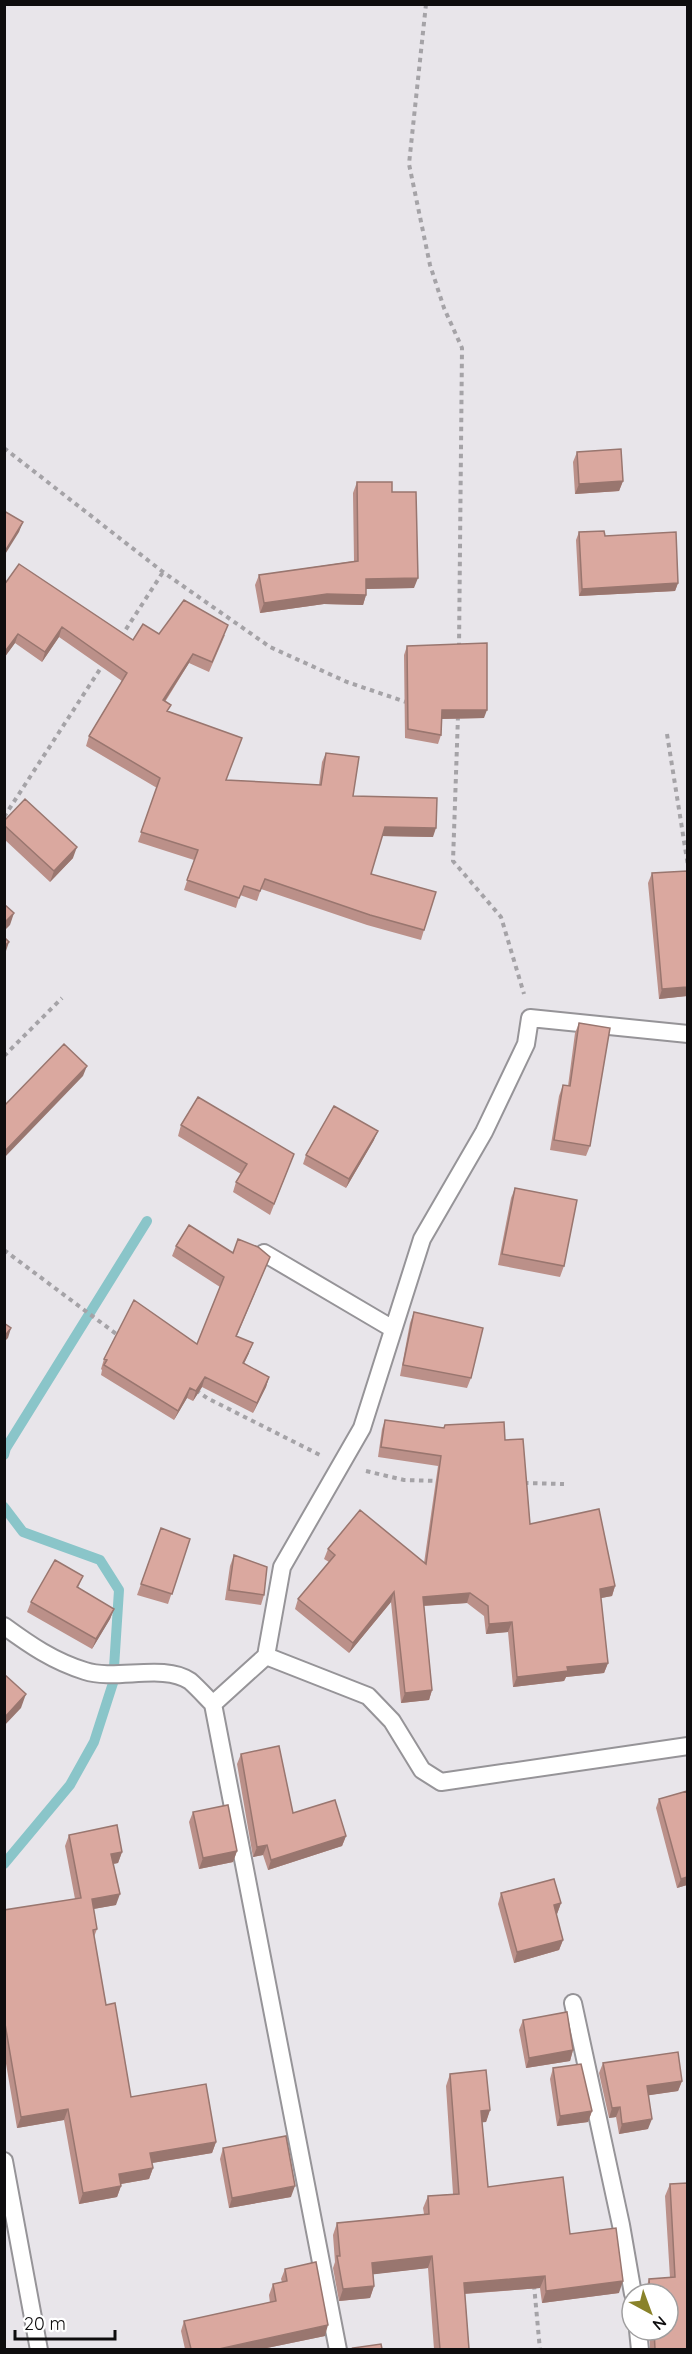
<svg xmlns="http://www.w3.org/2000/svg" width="692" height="2354" font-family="Quicksand,sans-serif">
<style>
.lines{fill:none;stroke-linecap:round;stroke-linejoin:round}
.stream{stroke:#8ac5c9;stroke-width:10}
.service-casing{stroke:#969498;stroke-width:20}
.path{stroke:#a5a3a7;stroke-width:4;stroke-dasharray:4.5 4.5;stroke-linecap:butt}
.service{stroke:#fff;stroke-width:16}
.wall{fill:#bb9089}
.shaded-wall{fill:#99766f}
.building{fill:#daa89f;stroke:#99766f;stroke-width:1.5}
</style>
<rect width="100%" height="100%" fill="#e8e5ea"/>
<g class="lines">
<path class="stream" d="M4,1455l2,-7 141,-227
M4,1507l19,25 77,28 19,30 -6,93 -19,59 -24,43 -66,79"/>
<defs>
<path id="service" d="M264,1253l129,76
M4,1626c26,19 49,35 81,45 30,10 79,-8 105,10 8,7 16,16 23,23
M266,1656l102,40 24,25 30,49 19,12 247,-36
M573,2003l48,222 12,69
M4,2161l35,189
M638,2330l2,20
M338,2350l-125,-646 53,-48 16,-89 80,-139 60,-189 62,-107 42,-88 4,-26 158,16"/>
</defs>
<use href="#service" class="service-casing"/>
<path class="path" d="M426,4l-17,160 21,101 14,43 18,40 -3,300
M4,448l159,124 107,75 77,35 62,21
M121,637l42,-65
M458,716l-5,145 48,56 23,77
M667,734l21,132
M4,817l100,-154
M4,1056l58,-58
M4,1250l115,86
M196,1390l11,8 113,57
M366,1471l38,9 34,1
M524,1483l40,1
M534,2285l6,65"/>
<use href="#service" class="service"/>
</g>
<path class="wall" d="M577,452l46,29 -4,10 -44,3 -2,-32z
M357,482l35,10 22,96 -48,1v6l-3,10 -39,-1 -64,9 -5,-28 4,-10 95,-14 -1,-68z
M579,532l26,4 73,47 -3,8 -96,5 -3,-56z
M4,585l129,55 26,-6 66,1 -16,37 -20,-9 -24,39 3,10 58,68 93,5 3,-23 4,-9 27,43 80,41 -51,-1 -11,38 53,56 -3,10 -54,-15 -106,-36 -4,12 -17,-6 -4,13 -52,-18 10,-30 -56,-18 19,-54 -71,-42 3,-10 33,-55 -63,-44 -17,25 -27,-19 -11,15z
M407,646l77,72 -43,1v16l-3,9 -33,-6 -1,-83z
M4,821l69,37 -23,24 -46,-43z
M652,873l35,123 -28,3 -11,-116z
M579,1023l11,123 -4,10 -36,-6 9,-54 4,-11 5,1 7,-53z
M181,1125l113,29 -24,61 -37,-23 3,-10 5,-8 -63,-38z
M374,1140l-28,48 -43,-24 3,-9z
M515,1188l49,78 -4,11 -62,-12 13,-67z
M176,1246l94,11 -33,79 12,17 -5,11 25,13 -3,10 -13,26 -51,-26 -9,14 -6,-3 -13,22 -73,-45 1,-5 -1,-1 3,-10 93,-15 23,-57 -48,-31z
M414,1312l57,66 -4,10 -67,-12 10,-53z
M385,1420l120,20 25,84 85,62 -3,10 -11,2 7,65 -4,10 -38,4 -2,4 -51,6 -5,-55 -22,2 -2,-18 -17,-13 -43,3 8,84 -3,10 -28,3 -10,-101 -42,51 -54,-44 3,-10 31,-37 -5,-3 4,-10 96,14 14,-97 -60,-9 4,-28z
M161,1528l29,11 -22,65 -31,-9z
M234,1555l30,40 -3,10 -36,-5 5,-34z
M83,1576l-5,12 36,21 -4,10 -18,30 -65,-37 4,-10z
M241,1754l52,59 53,23 -4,10 -74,24 -5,-15 -10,2 -16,-93z
M687,1791v94l-10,3 -21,-80 3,-9z
M193,1812l44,39 -4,11 -34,7 -10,-47z
M69,1835l53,17 -4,11 -5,1 3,41 -23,4 4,20 -3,8 12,68 25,92 85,45 -4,11 -60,10 1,5 -4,11 -28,5v2l-4,11 -38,7 -15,-84 -47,8 -13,-76v-142l71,-11 -10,-53z
M501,1893l60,10 -4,11h-1l7,26 -4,10 -45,13 -16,-59z
M523,2020l50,30 -3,11 -44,7 -7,-38z
M603,2063l79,18 -4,10 -29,4 -1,34 -29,5 -3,-17 -7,1 -10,-45z
M553,2068l39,43 -4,11 -31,4 -7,-47z
M450,2074l40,36 -4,12h-4l6,65 82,47 49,59 -77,10 -2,-15 -75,6 4,55h-35l-6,-81 -55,6 1,12 -4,12 -31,3 -6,-33 2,-6 -2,-27 4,-12 87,-9 -1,-6 5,-12 25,-2 -7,-108z
M223,2148l68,49 -62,11 -9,-49z
M670,2184l17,165h-37l-1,-19h19v-36h-23v-3l4,-12 21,-1 -5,-82z
M285,2269l40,67 -63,13h-77l-4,-18 3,-10 86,-18 -1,-8 4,-11 9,-2 -1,-3z"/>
<path class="shaded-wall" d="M623,481l-4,10 -44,3 4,-10z
M23,522l-4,10 -15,24v-3z
M418,578l-4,10 -51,1 3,-10z
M678,583l-3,8 -96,5 3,-7z
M327,594l39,1 -3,10 -39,-1 -64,9 4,-10z
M62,627l-3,10 -17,25 3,-10z
M18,634l-3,9 -11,15v-5z
M193,654l-4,9 -30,47 4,-10z
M442,710h45l-3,8 -46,1z
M385,827l51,1 -3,9 -52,-1z
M77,847l-4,11 -23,24 4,-11z
M14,913l-4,12 -6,6v-8z
M9,942l-4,12h-1v-8z
M687,987v9l-28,3 3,-10z
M87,1066l-4,10 -79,82v-6z
M378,1131l-4,9 -28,48 3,-9z
M11,1328l-3,10 -4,4v-5z
M253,1343l-4,10 -10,20 4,-10z
M205,1377l-3,10 -9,14 3,-10z
M269,1377l-3,10 -13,26 4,-10z
M190,1388l-3,10 -13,22 4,-9z
M615,1586l-3,10 -16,3 4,-10z
M394,1592l-3,10 -42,51 4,-10z
M470,1593l-3,10 -48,3 4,-9z
M114,1609l-4,10 -18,30 4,-10z
M512,1622l-4,10 -22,2 3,-10z
M608,1663l-4,10 -38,4 -2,4 -51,6 4,-10 50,-10z
M432,1690l-3,10 -28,3 4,-10z
M26,1694l-5,14 -17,18v-8z
M346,1836l-4,10 -74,24 3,-10z
M267,1845l-4,10 -10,2 4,-10z
M237,1851l-4,11 -34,7 4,-11z
M122,1852l-4,11 -11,2 4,-11z
M687,1877v8l-10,3 4,-9z
M120,1894l-4,11 -28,5 4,-11z
M561,1903l-4,11 -7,2 4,-11z
M563,1940l-4,10 -45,13 3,-11z
M573,2050l-3,11 -44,7 3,-10z
M682,2081l-4,10 -34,5 3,-10z
M620,2107l-4,10 -7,1 3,-10z
M68,2109l-4,11 -47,8 4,-11z
M490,2110l-4,12 -9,1 4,-12z
M592,2111l-4,11 -31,4 3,-10z
M652,2119l-4,10 -29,5 3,-10z
M216,2142l-4,11 -66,11 4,-11z
M153,2168l-4,11 -34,6 4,-11z
M121,2186l-4,11 -38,7 4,-11z
M295,2186l-4,11 -62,11 3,-10z
M432,2256l-4,12 -60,7 4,-12z
M545,2276l-5,12 -80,6 4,-11z
M623,2281l-4,12 -77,10 4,-12z
M374,2286l-4,12 -31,3 4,-12z
M328,2325l-3,11 -63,13h-43z"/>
<path class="building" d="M621,449l2,32 -44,3 -2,-32z
M357,482h35v10h24l2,86 -52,1v16l-39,-1 -63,9 -5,-28 99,-14z
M4,511l19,11 -19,31z
M604,531l1,5 71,-4 2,51 -96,6 -3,-57z
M19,564l114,76 10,-16 16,10 25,-34 44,25 -16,37 -19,-8 -30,46 8,5 -4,6 75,27 -16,42 95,5 5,-32 33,4 -6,39 84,2 -1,30 -51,-1 -14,47 65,18 -12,38 -54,-15 -105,-36 -5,12 -16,-5 -5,12 -52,-18 11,-30 -57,-18 19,-54 -71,-42 38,-63 -65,-46 -17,25 -27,-18 -14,19v-68z
M487,643v67h-45l-1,25 -33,-6 -1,-83z
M25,799l52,48 -23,24 -50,-46v-4z
M687,871v116l-25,2 -10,-116z
M4,904l10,9 -10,10z
M4,937l5,5 -5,4z
M579,1023l31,5 -20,118 -36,-6 9,-55 7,1z
M64,1044l23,22 -83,86v-46z
M198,1097l96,57 -20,50 -38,-22 11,-18 -66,-39z
M334,1106l44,25 -29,48 -43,-24z
M515,1188l62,12 -13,66 -62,-12z
M189,1225l44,28 5,-14 20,8 12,10 -34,79 17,7 -10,20 26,14 -12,26 -52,-26 -9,14 -6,-3 -12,23 -74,-46 3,-5 -3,-1 30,-59 63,44 27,-67 -48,-31z
M414,1312l69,16 -12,50 -68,-13z
M4,1323l7,5 -7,9z
M385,1420l59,8 1,-3 59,-3 1,18 18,-1 7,85 69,-15 16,77 -15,3 8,74 -41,4 1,4 -51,6 -5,-55 -23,2 -1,-18 -18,-13 -47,4 9,93 -27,3 -11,-101 -41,51 -55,-44 37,-44 -7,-6 32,-39 66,54 15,-108 -60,-9z
M161,1528l29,11 -18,55 -31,-10z
M234,1555l33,12 -3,28 -35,-5z
M55,1560l28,16 -6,11 37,22 -18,30 -65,-37z
M4,1674l22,20 -22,24z
M279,1746l14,67 42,-13 11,36 -75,24 -4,-15 -10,2 -16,-93z
M687,1791v86l-6,2 -22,-80z
M228,1805l9,46 -34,7 -10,-46z
M117,1825l5,27 -11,2 9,40 -28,5 5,30 -4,1 13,75 9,-2 16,94 75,-13 10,58 -66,11 3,15 -34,6 2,12 -38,7 -15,-84 -47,8 -17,-99v-108l77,-12 -12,-63z
M554,1879l7,24 -7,2 9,35 -46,12 -16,-59z
M567,2012l6,38 -44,8 -6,-38z
M678,2052l4,29 -35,5 5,33 -30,5 -2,-17 -8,1 -9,-45z
M581,2064l11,47 -32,5 -7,-48z
M486,2070l4,40 -9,1 7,76 75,-10 7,57 46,-6 7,53 -77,10 -1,-15 -81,7 5,66h-29l-8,-93 -60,7 2,23 -31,3 -6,-33h3l-3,-33 92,-9 -1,-18 31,-2 -9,-120z
M286,2136l9,50 -63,12 -9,-50z
M687,2183v166h-32l-1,-19h14v-36h-18l-1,-15 26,-2 -5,-93z
M316,2262l12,63 -109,24h-28l-7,-28 92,-20 -3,-17 14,-3 -2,-12z
M381,2344l1,5h-28l-1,-1z"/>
<rect width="692" height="2354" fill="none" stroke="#0e0d0e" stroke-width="12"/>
<g transform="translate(650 2312) rotate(139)"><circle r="28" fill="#ffffff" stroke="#9f9e9f" stroke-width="1.5"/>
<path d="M0-4.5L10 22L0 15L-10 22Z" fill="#89822a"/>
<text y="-9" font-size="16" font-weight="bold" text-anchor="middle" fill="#0e0d0e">N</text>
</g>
<path d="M15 2330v9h100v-9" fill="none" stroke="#0e0d0e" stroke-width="3"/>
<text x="24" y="2330" font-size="18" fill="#0e0d0e" stroke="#ffffff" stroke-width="4.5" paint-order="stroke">20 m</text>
</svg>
